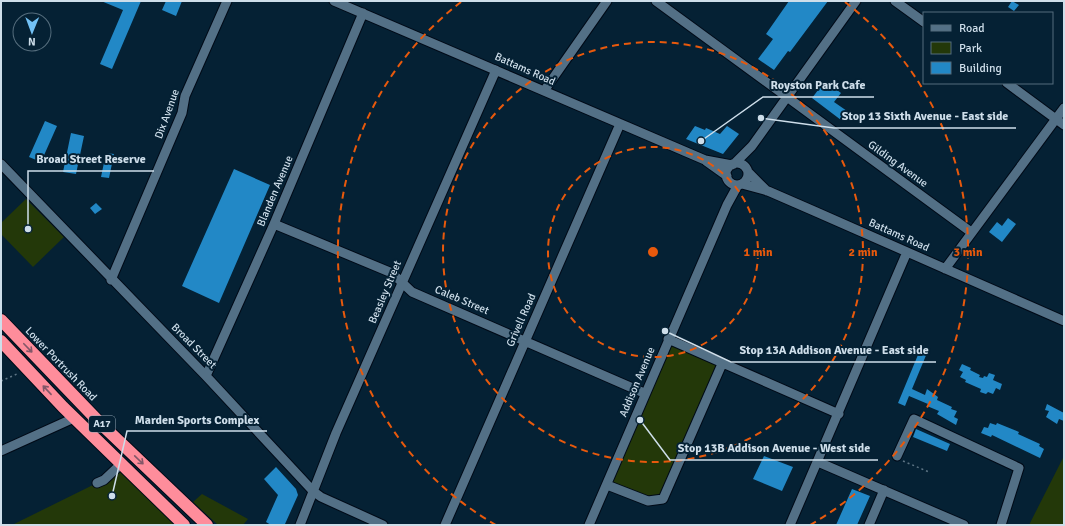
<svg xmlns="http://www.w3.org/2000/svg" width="1065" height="526" font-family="Signika,sans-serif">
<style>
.green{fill:#233809}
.building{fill:#2288c6}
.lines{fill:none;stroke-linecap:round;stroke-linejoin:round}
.minor-casing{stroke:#000a17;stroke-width:11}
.highway-casing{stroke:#000a17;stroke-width:14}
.path{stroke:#5d7484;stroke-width:1.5;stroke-dasharray:2 3;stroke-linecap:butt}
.minor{stroke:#537086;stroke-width:9}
.highway{stroke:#fe8d9b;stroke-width:12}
.oneway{stroke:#825768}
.ring{fill:none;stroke:#e8590c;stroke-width:2;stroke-dasharray:7 5}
.labels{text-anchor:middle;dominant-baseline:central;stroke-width:4;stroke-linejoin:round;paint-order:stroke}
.shield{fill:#052134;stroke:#92a5b3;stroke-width:1}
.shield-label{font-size:10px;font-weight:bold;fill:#cedeea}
.street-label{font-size:11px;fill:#cedeea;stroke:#052134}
.centre{fill:#e8590c;stroke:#052134;stroke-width:2}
.ring-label{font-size:12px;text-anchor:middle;font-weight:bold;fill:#e8590c;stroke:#052134;stroke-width:4;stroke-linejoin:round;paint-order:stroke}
.leader{fill:none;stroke:#cedeea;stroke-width:1.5}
.callout-dot{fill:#cedeea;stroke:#052134;stroke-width:1.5}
.callout-label{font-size:12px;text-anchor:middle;font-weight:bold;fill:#cedeea;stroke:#052134;stroke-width:4;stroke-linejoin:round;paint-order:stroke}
</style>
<rect width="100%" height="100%" fill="#052134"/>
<path class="green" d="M26,199l38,38 -31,30 -32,-33v-11z
M668,339l54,25 -59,135 -7,2 -49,-16z
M1064,456v69h-35z
M121,464l63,61h-172l85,-42z
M202,494l46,25 -5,6h-25l-25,-23z"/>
<path class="building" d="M101,1h40l-29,68 -12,-5 23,-54z
M166,1h16l-6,15 -14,-6z
M789,1h39l-38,51 -2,-1 -14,19 -16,-11 15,-20 -7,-5z
M1012,1l7,4 -5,6 -6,-4z
M825,81l16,12 -7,9 13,9 -6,9 -29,-22z
M45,121l12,5 -16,36 -12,-5z
M695,126l10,4 1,-2 14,6 7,-8 12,8 -16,20 -37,-15z
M71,133l13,3 -8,38 -13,-2z
M106,153l8,1 -5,24 -8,-1z
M234,169l36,16 -51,118 -37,-17z
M96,203l6,6 -7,5 -5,-6z
M1008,218l8,6 -14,18 -13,-10 8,-10 5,4z
M920,350l7,3 -15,36 13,6 2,-6 11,8 -1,3 15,7 -1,2 6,2 -3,6 4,2 -2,6 -19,-11 2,-3 -12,-5 1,-2 -19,-8 -4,10 -7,-3z
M962,364l9,4 -1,2 10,5 -1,2 4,1 1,-2 3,1 2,-4 6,2 -2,5 9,4 -2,6 -4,-2 -3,6 -5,-2 -2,2 -6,-2 1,-3 -16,-7 1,-2 -6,-3 3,-5 -4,-2z
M1047,404l17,9v8l-5,-2 -2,5 -11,-7 3,-6 -4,-1z
M990,423l6,2 1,-2 22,9 -1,2 22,10 -1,2 5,3 -4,9 -48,-23 -1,2 -10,-4 3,-6 4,1z
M916,429l34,15 -3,7 -34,-14z
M764,456l29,11 -11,24 -29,-12z
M276,467l20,22 2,6 -13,29 -3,1h-11l-5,-3 12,-27 -14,-16z
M852,489l18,7 -13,29h-21z"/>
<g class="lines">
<defs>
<path id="minor" d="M334,1l371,159 27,5
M656,1l315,231
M895,1l29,21
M1007,83l57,42
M544,91l63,-90
M706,161l21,15
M726 174a11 11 0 1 1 22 0a11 11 0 1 1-22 0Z
M1,164l205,212 107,115 8,6 62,28
M734,164l18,-18 104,-145
M748,172l19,19
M742,184l26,7 46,20 250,110
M274,224l118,49 20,19 232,101
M945,269l119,-161
M111,280l71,-167 3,-17 42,-95
M668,339l171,75
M206,376l68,-152 89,-211
M1,451l73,-33
M897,456l17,-37 105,49 -18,57
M818,462l146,63
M97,483l7,-3 17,-16
M607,485l41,16 15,-2 59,-135
M300,525l36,-92 160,-363
M445,525l175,-401
M589,525l138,-320 11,-20
M790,525l117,-273
M869,525l15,-35"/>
<path id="highway" d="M1,320l99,103 107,102
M1,341l62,66 121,118"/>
</defs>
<use href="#minor" class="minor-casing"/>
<use href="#highway" class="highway-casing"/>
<path class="path" d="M1,381l16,-7
M903,461l26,11"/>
<use href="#minor" class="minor"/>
<use href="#highway" class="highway"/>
</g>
<defs><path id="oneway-shaft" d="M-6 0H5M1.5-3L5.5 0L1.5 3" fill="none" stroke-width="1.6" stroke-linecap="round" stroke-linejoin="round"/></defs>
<g class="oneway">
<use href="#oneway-shaft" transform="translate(28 348) rotate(46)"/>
<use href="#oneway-shaft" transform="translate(47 390) rotate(-133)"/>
<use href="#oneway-shaft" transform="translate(139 460) rotate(44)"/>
</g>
<g class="ring">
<circle cx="653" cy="252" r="105"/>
<circle cx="653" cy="252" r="210"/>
<path d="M496 525A315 315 0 0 1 461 2M845 2A315 315 0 0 1 810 525"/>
</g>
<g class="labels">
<rect class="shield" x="89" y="416" width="26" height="16" rx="3"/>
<g class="shield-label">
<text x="102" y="424">A17</text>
</g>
<g class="street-label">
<text transform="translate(525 69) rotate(24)">Battams Road</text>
<text transform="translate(167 114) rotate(-70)">Dix Avenue</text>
<text transform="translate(898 164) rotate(36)">Gilding Avenue</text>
<text transform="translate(275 191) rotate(-67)">Blanden Avenue</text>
<text transform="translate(899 235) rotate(24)">Battams Road</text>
<text transform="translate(385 292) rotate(-67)">Beasley Street</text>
<text transform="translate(462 300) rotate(23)">Caleb Street</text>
<text transform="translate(521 320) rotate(-66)">Grivell Road</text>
<text transform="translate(194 346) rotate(45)">Broad Street</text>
<text transform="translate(61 364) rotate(46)">Lower Portrush Road</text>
<text transform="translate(637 382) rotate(-67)">Addison Avenue</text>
</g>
</g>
<circle cx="653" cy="252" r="6" class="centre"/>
<g class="ring-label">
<text x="758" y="256">1 min</text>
<text x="863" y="256">2 min</text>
<text x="968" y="256">3 min</text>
</g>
<path class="leader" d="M701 141L763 97H874M761 118L834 128H1016M28 229L28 171H154M665 331L731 362H936M112 496L127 431H267M640 420L670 460H878"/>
<g class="callout-dot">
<circle cx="701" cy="141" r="4"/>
<circle cx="761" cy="118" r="4"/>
<circle cx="28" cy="229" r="4"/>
<circle cx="665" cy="331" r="4"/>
<circle cx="112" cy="496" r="4"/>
<circle cx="640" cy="420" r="4"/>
</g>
<g class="callout-label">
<text x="818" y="89">Royston Park Cafe</text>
<text x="925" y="120">Stop 13 Sixth Avenue - East side</text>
<text x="91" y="163">Broad Street Reserve</text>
<text x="834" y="354">Stop 13A Addison Avenue - East side</text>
<text x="197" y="424">Marden Sports Complex</text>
<text x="774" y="452">Stop 13B Addison Avenue - West side</text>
</g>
<rect width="1065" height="526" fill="none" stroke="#cedeea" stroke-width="4"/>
<rect x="923" y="12" width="130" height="72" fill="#052134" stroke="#556d7d"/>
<rect x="931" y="25" width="20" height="6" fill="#537086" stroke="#556d7d"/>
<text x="959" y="32" font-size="12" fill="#cedeea">Road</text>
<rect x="931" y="42" width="20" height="12" fill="#233809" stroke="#556d7d"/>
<text x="959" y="52" font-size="12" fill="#cedeea">Park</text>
<rect x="931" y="62" width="20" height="12" fill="#2288c6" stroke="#556d7d"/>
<text x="959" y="72" font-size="12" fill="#cedeea">Building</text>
<g transform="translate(32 32) rotate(181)"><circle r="19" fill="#052134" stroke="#556d7d"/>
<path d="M0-3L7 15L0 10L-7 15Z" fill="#72c1f5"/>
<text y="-6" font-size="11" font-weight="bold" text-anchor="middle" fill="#cedeea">N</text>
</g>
</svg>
